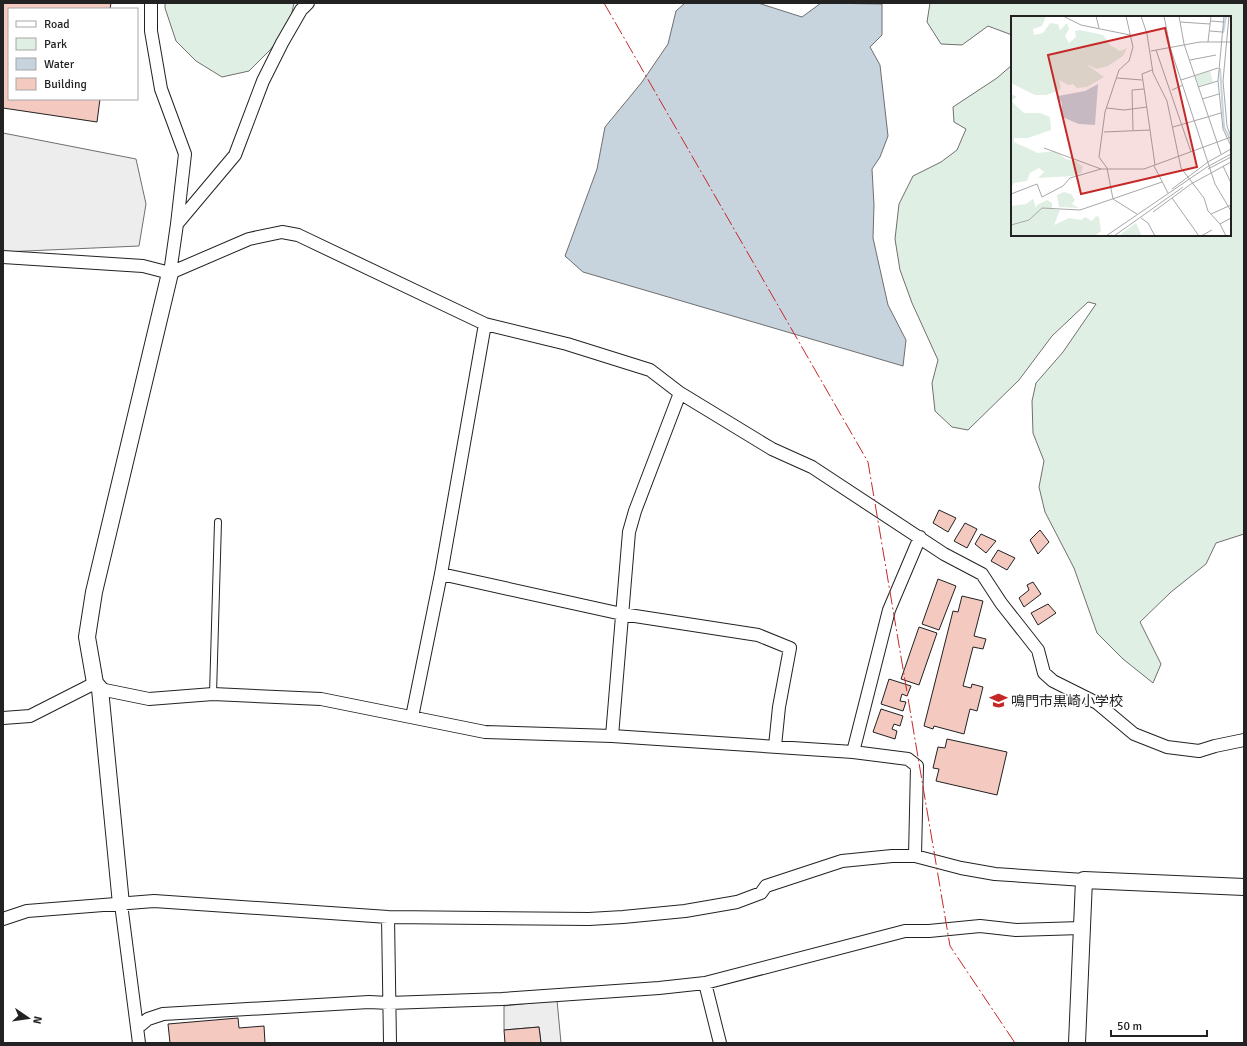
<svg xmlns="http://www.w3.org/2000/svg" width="1247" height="1046" font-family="Signika,'Noto Sans JP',sans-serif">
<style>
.green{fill:#e0efe3;stroke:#6f6f6f}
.parking{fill:#ededed;stroke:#6f6f6f}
.water{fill:#c7d3dd;stroke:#6f6f6f}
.building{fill:#f3c9c0;stroke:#222}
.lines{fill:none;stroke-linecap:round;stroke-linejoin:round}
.lane-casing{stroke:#222;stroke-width:8}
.street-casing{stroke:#222;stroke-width:14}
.secondary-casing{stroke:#222;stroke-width:18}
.lane{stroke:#fff;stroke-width:6}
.street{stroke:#fff;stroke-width:12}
.secondary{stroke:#fff;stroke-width:16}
.power{stroke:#c62828;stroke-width:1;stroke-dasharray:14 3 2 3;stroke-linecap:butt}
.labels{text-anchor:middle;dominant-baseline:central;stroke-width:3;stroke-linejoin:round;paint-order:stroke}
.poi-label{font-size:14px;fill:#222;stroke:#fff;text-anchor:start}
.inset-river{fill:none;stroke:#c7d3dd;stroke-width:2}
.inset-road{fill:none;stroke:#a7a7a7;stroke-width:1}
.view{fill:#c62828;fill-opacity:0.15;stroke:#c62828;stroke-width:2}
.inset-edge{fill:none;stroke:#222;stroke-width:2}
</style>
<rect width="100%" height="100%" fill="#fff"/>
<path class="green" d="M165,3h129l-5,23 -19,24 -21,21 -27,6 -26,-16 -20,-20 -11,-33z
M930,3h314v531l-28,9 -10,21 -35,28 -31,30 21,42 -8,19 -30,-24 -26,-26 -23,-65 -29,-56 -6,-25 5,-26 -11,-28 -1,-32 4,-18 27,-31 33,-48 -8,-2 -36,34 -33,44 -51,50 -16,-3 -17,-16 -3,-28 6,-23 -26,-57 -12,-33 -5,-31 4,-35 14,-28 28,-14 16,-12 9,-21 -12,-7 -1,-15 44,-29 15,-13v170h218v-218h-218v18l-24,-9 -26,19 -21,-1 -14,-22z"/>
<path class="parking" d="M3,133l133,26 10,45 -7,42 -136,6z
M557,1000l4,43h-20l-2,-16 -35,3v-24z"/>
<path class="water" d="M685,3h73l44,14 19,-14 61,1v31l-12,12 10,18 8,71 -8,21 -8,12 2,36 -1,33 15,67 18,35 -3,26 -320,-94 -18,-16 32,-87 8,-42 37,-45 26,-38 8,-33z"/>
<path class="building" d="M3,3h108l-1,6h-101v90h91l-3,23 -94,-14z
M939,510l17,8 -8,14 -15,-9z
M965,523l12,6 -10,19 -13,-7z
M1040,530l9,12 -11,12 -8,-14z
M981,534l15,7 -10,12 -11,-9z
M998,550l17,8 -8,12 -16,-9z
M938,579l18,7 -17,44 -17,-6z
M1033,582l8,12 -17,13 -5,-9 10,-8 -2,-5z
M962,596l21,5 -9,35 12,3 -3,10 -10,-2 -10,39 8,2 1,-4 11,3 -6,24 -7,-2 -6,25 -30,-8 -1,3 -9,-3 29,-115 5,1z
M1048,604l8,9 -18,12 -7,-12z
M919,627l18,6 -18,52 -18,-6z
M889,679l22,7 -4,10 -5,-2 -2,7 6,1 -3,9 -22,-7z
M881,709l22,7 -3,10 -6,-2 -2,5 5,2 -2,8 -22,-7z
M947,739l60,13 -10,43 -61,-14 3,-12 -6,-1 5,-21 7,1z
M238,1018l1,10 25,-2 1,17h-95l-2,-19z
M539,1027l2,16h-36l-1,-13z"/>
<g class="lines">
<defs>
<path id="lane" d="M213,694l5,-172"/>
<path id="street" d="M151,3v28l10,58 24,65 -8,70
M3,257l140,9 27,7 79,-34 33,-7 16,3 187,89 82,20 83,26 30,23 92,56 40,18 132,87 38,20 19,29 37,47 6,23 9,8 44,22 37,31 33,13 32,4 16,-5 29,-6
M170,273l7,-49 58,-69 28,-74 19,-38 19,-33 7,-7
M441,574l181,40 136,21 32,13 -11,59 -4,39
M100,689l49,10 64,-5 108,5 164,33 127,4 241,16 55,7 9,7 -2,90
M412,717l29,-143 44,-250
M3,718l27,-2 65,-33
M612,736l17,-204 6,-21 45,-118
M853,752l36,-142 31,-73
M121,904l18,139
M388,917l2,126
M3,919l24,-8 127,-10 234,16 201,2 34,-2 62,-6 52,-9 24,-9 5,-7 76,-25 50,-5h23l46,12 34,6 89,6
M705,983l15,60
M137,1028l11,-9 15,-5 206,-12 20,1 113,-4 157,-11 46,-5 200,-52h24l51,-5 36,4 65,-2"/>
<path id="secondary" d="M121,904l-21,-215 -5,-6 -8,-46 7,-45 76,-319
M1077,1043l7,-163 160,7"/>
</defs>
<use href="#lane" class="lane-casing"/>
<use href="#street" class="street-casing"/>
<use href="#secondary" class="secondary-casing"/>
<use href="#lane" class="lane"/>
<use href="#street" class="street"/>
<use href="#secondary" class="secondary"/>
<path class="power" d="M604,3l264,459 82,484 65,97"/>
</g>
<defs>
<symbol id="school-bare" viewBox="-9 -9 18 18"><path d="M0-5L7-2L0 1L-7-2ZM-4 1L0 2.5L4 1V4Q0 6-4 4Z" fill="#c62828" stroke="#fff" stroke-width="2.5" paint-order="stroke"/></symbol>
</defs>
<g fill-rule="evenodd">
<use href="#school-bare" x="986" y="688" width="25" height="25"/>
</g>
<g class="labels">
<g class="poi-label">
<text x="1011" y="701">鳴門市黒崎小学校</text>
</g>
</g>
<g transform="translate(1011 16)">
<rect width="220" height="220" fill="#fff"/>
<path d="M0,0h35l-4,10 -9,3 1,6 9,-2 7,-10 8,1 2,6 7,-7 2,6 -4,7 4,7 7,-6 -1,-6 5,-1 23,5 7,10 10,6 7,-3 -4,8 -15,10 -11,3 -11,-5 18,13 -17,10 -10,1 -4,-4 -5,1 -9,-5 2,8 -2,2 -12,5h-12l-24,-12zM199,55l3,11 -14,4 -4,-10zM0,78l6,3 -5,3 1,3 11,10h16l10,4 1,13 -23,8h-14v4l24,11 17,-2 11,8 10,2 7,6 -2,6 -8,3 -35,2 6,-6 -5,-4 -9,5 -3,8 -13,2 -3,5zM53,176l7,2 4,6 -3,4 7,4 -20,-1 -2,-12zM22,183l3,9 1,-3 10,-5 5,3v6l8,1 -6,15 15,-7 12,2 4,-3 7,4 4,-5 3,1 2,14 -6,5h-84v-30l15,-2zM125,207l6,13h-21v-2z" fill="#e0efe3"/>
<path d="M87,68l-3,41 -16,-1 -17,-7v-13l-4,-8 27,-5z" fill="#c7d3dd"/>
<path class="inset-river" d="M212,17l3,-17M209,52l4,59 7,14"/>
<path class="inset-road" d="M52,0l18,9 49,10M85,0l3,12M115,0l7,31 -4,14 -10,9 -14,42 -6,45 8,11 6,31 24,15M130,0l6,18 6,39 14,28 14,67 23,30 4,13 12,13 11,-6M153,0l6,31 45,137 16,27M168,0l5,28 37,110M213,0l-6,65 5,48 8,17M218,0l-6,65 4,45 4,11M200,5l12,1M169,6l30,2M199,15l12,1M197,26l3,-26M145,34l35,102M140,35l49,-9h31M179,44l26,-5M141,54l-10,4 13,91M106,62l25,2M170,64l37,-12M187,71l20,-6M161,74l11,-5M191,83l17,-5M96,92l17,2 23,-3M162,111l48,-14M122,114l-1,-40 12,-1M93,116l46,-2M33,132l57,21h43l87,-32M143,150l14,27M212,150l8,17M197,153l23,-12M161,173l36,-27 23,-13M0,178l26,-10 5,13 21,-11 7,-8 31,-9M161,182l27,38M142,196l38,-28 40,-22M200,198l20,-9M130,202l7,5 7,13M209,208l6,12M0,209l18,-5 13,-12 38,2 82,-28M95,220l101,-69 24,-13M103,220l69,-49M190,220l11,-6"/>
<path class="view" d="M154,12l32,139 -116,27 -33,-139z"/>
<rect width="220" height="220" class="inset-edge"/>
</g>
<rect width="1247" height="1046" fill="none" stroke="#222222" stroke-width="8"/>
<rect x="8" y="8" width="130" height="92" fill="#ffffff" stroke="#a7a7a7"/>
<rect x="16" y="21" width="20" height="6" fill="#ffffff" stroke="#a7a7a7"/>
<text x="44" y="28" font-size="12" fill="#222222">Road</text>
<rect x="16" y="38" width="20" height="12" fill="#e0efe3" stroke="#a7a7a7"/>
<text x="44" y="48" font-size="12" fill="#222222">Park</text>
<rect x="16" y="58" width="20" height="12" fill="#c7d3dd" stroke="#a7a7a7"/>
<text x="44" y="68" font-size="12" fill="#222222">Water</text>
<rect x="16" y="78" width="20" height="12" fill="#f3c9c0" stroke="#a7a7a7"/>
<text x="44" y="88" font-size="12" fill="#222222">Building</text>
<g transform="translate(28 1018) rotate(103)" stroke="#ffffff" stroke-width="3" paint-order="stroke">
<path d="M0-3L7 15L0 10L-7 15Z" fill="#222222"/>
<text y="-6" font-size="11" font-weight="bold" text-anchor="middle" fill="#222222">N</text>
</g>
<path d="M1111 1030v6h96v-6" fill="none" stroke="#222222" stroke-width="2"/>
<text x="1117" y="1030" font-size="12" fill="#222222" stroke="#ffffff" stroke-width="3" paint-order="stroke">50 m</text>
</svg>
